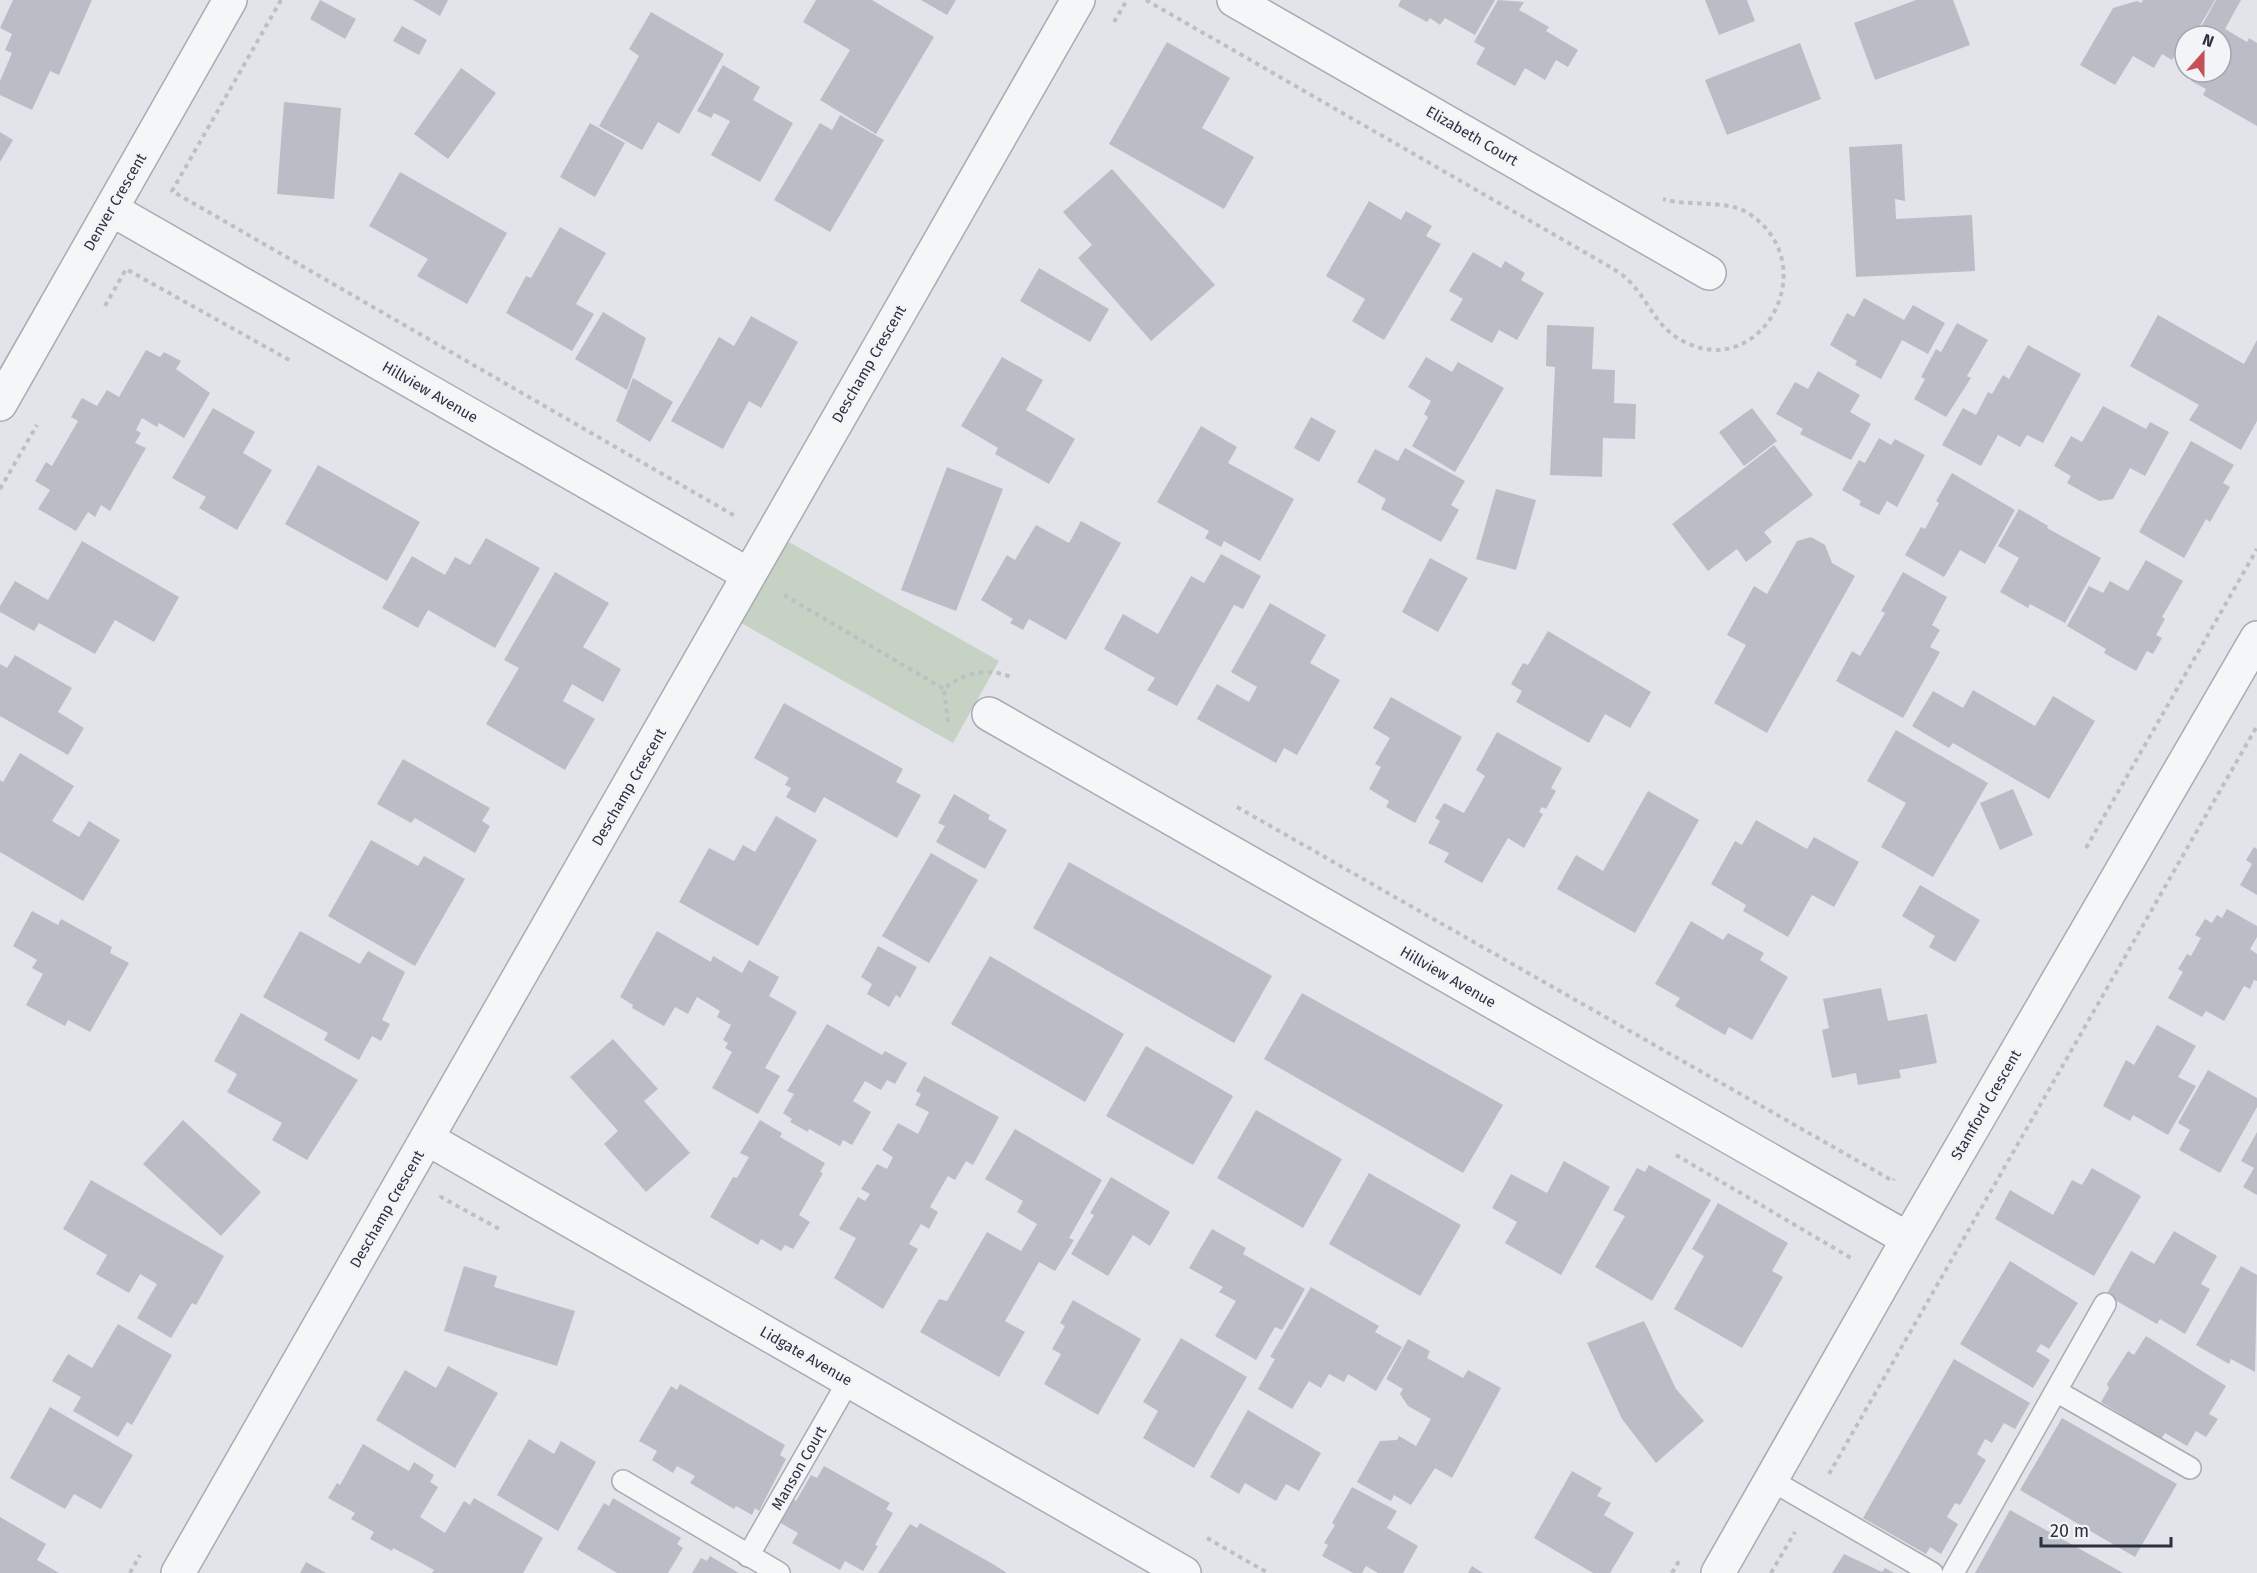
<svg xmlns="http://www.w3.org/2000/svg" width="2257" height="1573" font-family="'Fira Sans',sans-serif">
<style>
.green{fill:#c6d3c4}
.building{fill:#babdc6}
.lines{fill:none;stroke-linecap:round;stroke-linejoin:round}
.service-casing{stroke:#a7abb4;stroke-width:24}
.minor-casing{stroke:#a7abb4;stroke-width:36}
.path{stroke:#bcbfc5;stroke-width:4;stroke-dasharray:4.5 4.5;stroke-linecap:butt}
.service{stroke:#f5f6f8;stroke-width:21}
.minor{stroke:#f5f6f8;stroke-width:33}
.labels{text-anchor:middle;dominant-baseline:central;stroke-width:6;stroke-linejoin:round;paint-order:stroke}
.street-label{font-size:15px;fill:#2b3141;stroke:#f2f4f7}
</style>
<rect width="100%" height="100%" fill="#e2e4ea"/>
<path class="green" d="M773,533l226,128 -46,82 -226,-128z"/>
<path class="building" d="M13,0h79l-33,75 -9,-4 -18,39 -32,-15v-14l12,-28 -7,-3 7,-16 -12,-6z
M320,0l36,19 -11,20 -35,-20z
M413,0h35l-8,16z
M816,0h56l62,37 -58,97 -56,-34 30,-50 -47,-28z
M921,0h35l-9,15z
M1401,0h94l-20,35 -30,-17 -5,7 -10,-7 -3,4 -29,-16z
M1498,0l26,2 -5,8 30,17 -3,4 32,19 -10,17 -12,-7 -11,20 -20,-12 -10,18 -39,-22 9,-16 -11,-6z
M1705,0h42l8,21 -36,14z
M1916,0h37l17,45 -95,35 -21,-57z
M2143,0h72l-21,36h-9l-13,24 -10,-6 -8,14 -21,-12 -18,29 -35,-20 33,-57 24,-7 4,2z
M2216,0h25l-16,29 22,13 2,-4 8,5v83l-54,-31 3,-6 -15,-8 6,-9h24v-36h-25z
M651,12l73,42 -45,80 -21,-12 -16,28 -43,-24 40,-70 -10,-7z
M402,26l25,14 -8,15 -26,-14z
M1167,42l63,36 -28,50 52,29 -30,52 -115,-65z
M1800,43l21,56 -94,36 -22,-55z
M723,65l37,22 -7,13 40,23 -33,59 -49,-27 19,-34 -16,-8 -3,5 -14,-7z
M461,68l35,25 -48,66 -34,-25z
M284,102l57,6 -7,91 -57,-5z
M840,115l44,25 -54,92 -56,-32 46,-77 12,7z
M590,123l35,20 -30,54 -35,-20z
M0,132l13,8 -13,22z
M1902,144l3,57 -10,-2 1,20 76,-4 3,56 -119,6 -7,-130z
M1112,169l103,116 -64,56 -73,-83 14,-13 -29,-33z
M400,172l107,61 -40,71 -50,-28 11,-17 -59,-33z
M1369,201l32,19 5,-9 26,15 -6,10 15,8 -57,96 -32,-19 13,-22 -39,-23z
M560,227l46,26 -30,51 18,10 -22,37 -66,-38 20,-37 5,2z
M1473,252l28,16 4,-7 20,12 -4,7 23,13 -27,47 -18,-10 -7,13 -42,-23 13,-21 -14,-8z
M1039,268l70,41 -19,33 -70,-41z
M1864,298l40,22 9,-15 32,18 -17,31 -26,-14 -21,39 -26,-14 2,-4 -27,-16 17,-32 7,4z
M603,312l43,26 -19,52 -52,-31z
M2158,315l86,49 13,-24v81l-16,29 -52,-30 10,-15 -69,-39z
M751,316l47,26 -37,66 -12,-7 -26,48 -52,-28 48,-84 15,9z
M1957,323l31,17 -21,36 4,2 -25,39 -32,-18 11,-20 -4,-2 15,-28 5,3z
M1547,325l47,2 -2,42 23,1 -1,33 22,1 -1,35 -32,-1 -1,39 -52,-2 5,-108 -9,-1z
M2028,345l53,29 -38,69 -16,-8 -7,12 -22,-12 -17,31 -39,-21 21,-37 13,7 12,-23 4,2 11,-19 6,4z
M146,350l14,7 4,-5 17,9 -5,8 34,24 -26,45 -25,-15 -2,4 -15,-9 -6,12 5,3 -6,10 11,5 -36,63 -9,-6 -6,12 -7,-5 -12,19 -38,-22 12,-19 -15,-9 11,-19 6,4 26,-45 -7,-4 11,-19 15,8 10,-16 12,7z
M1002,357l41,23 -17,30 49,29 -26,45 -54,-30 3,-6 -37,-22z
M1426,357l26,15 6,-10 46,26 -49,84 -43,-26 16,-29 -4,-3 7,-13 -23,-14z
M1818,371l42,24 -10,17 21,12 -20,36 -51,-26 3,-5 -27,-15 19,-32 13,7z
M633,378l40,24 -23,40 -34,-21z
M2103,406l43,23 4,-7 19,10 -24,44 -15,-8 -17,31 -14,2 -32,-18 4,-7 -17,-10 17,-30 11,6z
M213,408l42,24 -12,21 29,17 -35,60 -38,-22 7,-11 -34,-19z
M1752,408l25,33 -33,25 -25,-34z
M1311,417l25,14 -17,31 -25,-14z
M1201,426l36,21 -9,16 66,36 -34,62 -36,-20 -3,6 -16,-9 4,-7 -52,-29z
M1879,438l12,7 4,-6 30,16 -28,52 -10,-6 -8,14 -20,-10 2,-4 -19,-11 17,-30 6,3z
M2191,441l43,24 -11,18 7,4 -20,35 -4,-3 -22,39 -45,-26z
M1774,445l39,50 -49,37 8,10 -26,20 -9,-13 -29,22 -36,-47z
M1405,448l60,33 -14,24 8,5 -18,32 -60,-33 5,-10 -29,-17 18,-33 23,12z
M318,465l102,57 -33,59 -102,-57z
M947,467l56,22 -47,122 -55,-21z
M1952,473l63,37 -30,54 -25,-14 -16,27 -39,-22 16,-28 4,2 14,-26 -3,-2z
M1496,489l40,11 -20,70 -40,-11z
M2019,509l29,17 -1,2 54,30 -36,65 -35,-19 -2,4 -28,-16 19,-34 -21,-12z
M1081,521l40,22 -55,97 -37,-21 -6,11 -13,-7 3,-4 -32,-19 26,-45 8,5 21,-35 33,18z
M1811,537l14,8 7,18 23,13 -88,157 -53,-30 32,-58 -19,-10 27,-49 13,8 30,-53z
M486,538l54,30 -45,80 -67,-38 -10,18 -36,-20 30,-52 33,19 10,-18 15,8z
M82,541l97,56 -25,45 -39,-22 -20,34 -56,-31 -5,8 -34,-19v-6l15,-25 33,19z
M1221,554l40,22 -18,33 -9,-4 -57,101 -30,-16 8,-12 -51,-29 19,-35 35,20 33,-58 13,7z
M1430,558l38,20 -30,54 -36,-20z
M2146,560l37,21 -21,36 3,2 -9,16 6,3 -9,16 -6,-3 -11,20 -32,-18 2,-4 -39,-23 22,-40 14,7 7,-12 18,10z
M555,572l54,31 -26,44 38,22 -18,33 -31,-18 -9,17 32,18 -30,51 -79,-46 33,-56 -15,-8z
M1903,572l44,25 -15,28 8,5 -10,17 10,5 -37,66 -67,-37 16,-30 8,5 25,-43 -4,-2z
M1270,603l56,32 -16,28 30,17 -43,75 -13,-7 -8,15 -79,-44 20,-35 32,18 8,-15 -26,-15z
M1548,631l103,61 -21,36 -25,-14 -16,29 -73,-41 6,-11 -11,-7 12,-21 5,2z
M15,655l57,33 -14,24 26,16 -16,27 -68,-39v-52l7,4z
M1973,690l62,36 18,-30 42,25 -46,78 -96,-56 -4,5 -37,-22 21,-35 30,17z
M1391,697l71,40 -47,86 -29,-16 3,-6 -20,-12 12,-22 -6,-3 15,-26 -17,-10z
M784,703l119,66 -7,13 25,13 -24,43 -73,-41 -9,16 -29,-16 5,-9 -6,-3 4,-7 -35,-20z
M1896,730l92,53 -55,94 -52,-30 25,-44 -39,-22z
M1497,732l65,36 -11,20 5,3 -10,18 -4,-2 -3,5 4,2 -19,34 -16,-10 -26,45 -38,-21 5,-9 -21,-10 12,-22 -5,-3 9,-15 20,10 21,-37 -9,-6z
M20,753l54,33 -22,35 27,16 10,-16 31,19 -37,61 -83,-49v-72l3,2z
M403,759l87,49 -8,13 8,5 -15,27 -60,-35 -4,5 -34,-19z
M2013,789l20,46 -33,15 -20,-47z
M1648,791l51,29 -64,113 -78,-44 19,-34 27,16z
M954,794l36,21 -2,4 19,11 -22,39 -49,-27 9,-16 -7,-3z
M776,816l41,24 -59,106 -79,-44 30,-54 25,13 9,-16 12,7z
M1756,820l51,29 7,-12 45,25 -25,45 -22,-12 -24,42 -45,-26 3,-6 -35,-21 24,-43 7,4z
M371,840l47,26 6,-10 41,23 -50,87 -87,-50z
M2254,847l3,2v46l-17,-10 12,-21 -6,-4z
M931,853l47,27 -49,83 -47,-27z
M1069,862l203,114 -38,67 -201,-115z
M1920,885l60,35 -25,42 -26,-15 6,-11 -33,-20z
M2227,909l30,17v11l-7,12 7,5v27l-3,-1 -4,9 -6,-3 -20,35 -18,-10 -4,6 -34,-19 15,-26 -5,-3 9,-15 4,2 10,-18 -6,-3 10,-16 7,4 5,-8 5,3z
M32,911l26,14 3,-6 51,28 -2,6 19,10 -39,69 -22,-12 -3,6 -39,-21 17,-31 -11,-6 5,-8 -24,-14z
M1691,921l32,19 5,-7 36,20 -4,7 28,17 -36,63 -23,-13 -4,8 -50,-29 5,-8 -25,-14z
M300,931l60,33 8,-13 37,21 -23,48 8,4 -9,17 -9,-5 -13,24 -35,-20 4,-7 -65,-36z
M657,931l54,31 2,-6 29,17 7,-13 30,17 -10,19 28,16 -32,56 15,8 -22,38 -46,-26 20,-36 -7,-4 3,-5 -5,-3 8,-15 -14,-8 3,-6 -23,-14 -9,17 -13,-7 -11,19 -32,-18 1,-3 -13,-8z
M878,946l39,21 -17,31 -4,-3 -7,12 -22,-13 5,-10 -11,-7z
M990,956l134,78 -39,68 -134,-78z
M1881,988l7,33 39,-7 10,49 -38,7 2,8 -43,7 -2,-12 -24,5 -10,-48 7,-2 -6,-29z
M1302,993l201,112 -40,68 -199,-114z
M241,1013l117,67 -51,80 -35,-20 10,-17 -55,-31 10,-18 -23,-13z
M827,1024l55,31 3,-4 22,12 -12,21 -8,-4 -6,10 -16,-9 -12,20 18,11 -19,33 -9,-5 -3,6 -31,-17 -1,3 -18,-10 2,-3 -9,-6 11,-19 -7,-3z
M2157,1025l39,21 -18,31 18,9 -28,49 -35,-20 -3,6 -27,-15 23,-46 8,5z
M613,1039l45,50 -14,12 46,52 -44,39 -42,-48 14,-13 -48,-54z
M1146,1046l87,50 -40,69 -87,-49z
M2208,1070l49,28v9l-37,66 -41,-23 11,-20 -12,-7z
M924,1076l75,41 -26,48 -7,-4 -11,19 -7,-4 -18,31 8,5 -9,17 -8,-5 -12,20 9,5 -35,60 -49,-31 22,-40 -17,-9 19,-32 7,4 5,-7 -9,-5 16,-25 10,5 6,-12 -11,-7 16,-27 20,11 11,-22 -14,-7 6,-11 -5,-3z
M1256,1110l86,49 -39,69 -86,-50z
M183,1120l78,72 -40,44 -78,-72z
M760,1120l22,13 -2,4 45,26 -5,9 3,1 -24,42 11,7 -17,27 -8,-4 -4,6 -20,-12 -3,6 -48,-28 23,-40 4,1 12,-21 -9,-4z
M1015,1129l87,51 -33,58 5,2 -19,31 -16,-9 -34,59 20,11 -26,45 -79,-45 19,-33 8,2 40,-69 34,19 16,-27 -20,-12 6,-11 -38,-22z
M2257,1132v63l-14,-8 11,-19 -13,-7z
M1564,1161l46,26 -49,88 -56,-32 12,-21 -25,-14 19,-34 36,19z
M1649,1165l62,35 -59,101 -57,-34 30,-51 -12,-6 24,-42 8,4z
M2092,1168l49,28 -47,80 -99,-57 15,-29 43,25 19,-35 10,5z
M1369,1173l92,52 -41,71 -91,-52z
M1111,1177l59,35 -20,34 -17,-11 -25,41 -37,-22 23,-39 -4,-2z
M91,1180l133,76 -28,49 -4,-2 -21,35 -34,-20 20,-34 -17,-10 -11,19 -33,-19 11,-19 -44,-26z
M1718,1203l70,40 -16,28 11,6 -41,71 -68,-39 30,-53 -12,-7z
M1212,1229l34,19 -3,6 62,35 -23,41 -7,-3 -19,33 -41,-24 21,-35 -17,-9 4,-5 -34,-19z
M2174,1231l43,25 -16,28 9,5 -25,45 -25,-15 -3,5 -51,-29 25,-44 23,13z
M2010,1261l68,42 -29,46 -8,-5 -5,7 14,9 -17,28 -73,-44z
M464,1266l33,10 -3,11 81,24 -18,55 -113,-35z
M2241,1266l16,9 -2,97 -24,-13 -2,5 -33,-19z
M1311,1287l68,39 -4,6 27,15 -26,44 -28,-17 -4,8 -15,-8 -8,14 -12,-7 -17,28 -34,-20 17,-30 -5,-2z
M1073,1300l68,39 -43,76 -54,-31 17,-30 -9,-5 13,-23 -5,-3z
M1644,1321l32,68 28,32 -48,42 -34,-44 -35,-76z
M118,1324l54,31 -40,70 -5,-3 -9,15 -45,-26 8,-14 -29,-16 16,-27 24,14z
M2146,1336l80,50 -17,28 9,5 -12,18 -10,-6 -9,15 -22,-13 -4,6 -60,-37 8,-14 -2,-4 21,-33 6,4z
M1181,1338l66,39 -53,91 -51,-30 15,-27 -15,-9z
M1408,1339l22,12 -3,7 36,20 5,-8 33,18 -49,90 -17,-10 -24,37 -17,-10 -3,6 -34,-19 23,-41 17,-1 2,-4 17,10 15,-27 -23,-13 -8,-12 3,-5 -17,-10z
M1954,1359l76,44 -15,26 -11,-6 -12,20 -7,-4 -8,15 9,6 -26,45 -5,-2 -8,14 11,7 -17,30 -11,-7 -4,7 -63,-36z
M448,1366l50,27 -43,75 -79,-48 29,-50 31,18z
M680,1384l105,61 -5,10 6,4 -27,52 -4,-3 -3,7 -16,-9 -2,3 -44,-26 5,-7 -18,-10 -4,7 -21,-13 5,-9 -18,-10 32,-55 6,4z
M50,1407l83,48 -32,54 -27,-15 -9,15 -55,-31z
M1248,1410l73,43 -22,38 -13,-7 -10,17 -31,-18 -6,11 -29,-17z
M2062,1418l115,66 -42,73 -115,-67z
M529,1439l25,15 7,-13 35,21 -38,69 -61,-36z
M363,1444l46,27 5,-9 20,13 -4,7 8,5 -18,30 25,16 19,-32 6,4 4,-7 69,40 -20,35h-91l2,-3 -20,-11 -21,-11 -1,3 -22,-12 4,-7 -23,-13 4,-6 -27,-15 9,-15 3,2z
M824,1466l66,37 -4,6 7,4 -18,32 3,1 -15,25 -18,-10 -5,9 -48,-27 6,-10 -19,-11 13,-23 4,2 15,-26 6,3z
M1572,1471l30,17 -5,8 14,7 -7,12 30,18 -24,40h-17l-59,-35z
M1352,1487l45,24 -10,17 31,18 -15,27h-25l-12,-7 -4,7h-9l-31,-17 6,-11 -4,-2 11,-18 -3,-2z
M613,1498l68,40 -4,6 6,4 -15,25h-51l-40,-24 27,-46 5,3z
M2010,1510l113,63h-148z
M0,1517l46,27 -9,16 22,13h-59z
M920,1523l71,40 16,10h-129l32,-49 7,4z
M1844,1554l38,18 3,-4 9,5h-62z
M710,1556l29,17h-47l9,-15 6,3z
M306,1562l20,11h-26z
M1472,1566l11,7h-15z"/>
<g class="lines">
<defs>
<path id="service" d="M2056,1391l134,77
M1771,1480l161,93
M623,1481l156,92
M748,1556l101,-176
M1953,1573l152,-269"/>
<path id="minor" d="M1234,0l475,273
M111,209l638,366
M0,404l230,-404
M989,714l919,525
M428,1139l756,434
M178,1573l900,-1573
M1718,1573l190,-334 349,-601"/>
</defs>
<use href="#service" class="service-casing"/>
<use href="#minor" class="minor-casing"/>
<path class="path" d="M281,0l-109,191 563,325
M1146,0l466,268c6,4 13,8 18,14 22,23 26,48 59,62 75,33 136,-81 59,-131 -22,-14 -59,-6 -85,-14
M1114,22l13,-22
M105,306l21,-37 165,92
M0,489l37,-64
M784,595l160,94
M948,722l-4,-33c18,-16 46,-23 68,-11
M1237,807l656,374 1,-2
M2086,848l171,-299
M1676,1155l175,103 -1,2
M440,1198l1,-1 60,33
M1829,1474l428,-748
M1207,1538l61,35
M130,1573l10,-18
M1672,1573l7,-12
M1771,1573l24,-41"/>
<use href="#service" class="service"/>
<use href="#minor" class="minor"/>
</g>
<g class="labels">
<g class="street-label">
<text transform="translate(1472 136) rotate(30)">Elizabeth Court</text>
<text transform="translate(115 202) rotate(-60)">Denver Crescent</text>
<text transform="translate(869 364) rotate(-60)">Deschamp Crescent</text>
<text transform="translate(430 392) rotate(30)">Hillview Avenue</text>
<text transform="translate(629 787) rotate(-60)">Deschamp Crescent</text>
<text transform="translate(1448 977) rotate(30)">Hillview Avenue</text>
<text transform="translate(1986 1105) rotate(-60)">Stamford Crescent</text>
<text transform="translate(387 1209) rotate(-60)">Deschamp Crescent</text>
<text transform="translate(806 1356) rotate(30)">Lidgate Avenue</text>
<text transform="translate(799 1468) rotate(-60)">Manson Court</text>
</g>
</g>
<g transform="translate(2203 54) rotate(21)"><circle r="28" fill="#f2f4f7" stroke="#a2a6ae" stroke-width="1.5"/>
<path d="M0-4.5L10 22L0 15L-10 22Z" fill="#c65057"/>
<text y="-9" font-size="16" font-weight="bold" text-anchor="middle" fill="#2b3141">N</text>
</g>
<path d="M2041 1537v9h130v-9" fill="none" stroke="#2b3141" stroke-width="3"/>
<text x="2050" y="1537" font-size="18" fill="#2b3141" stroke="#f2f4f7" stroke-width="4.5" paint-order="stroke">20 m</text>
</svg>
